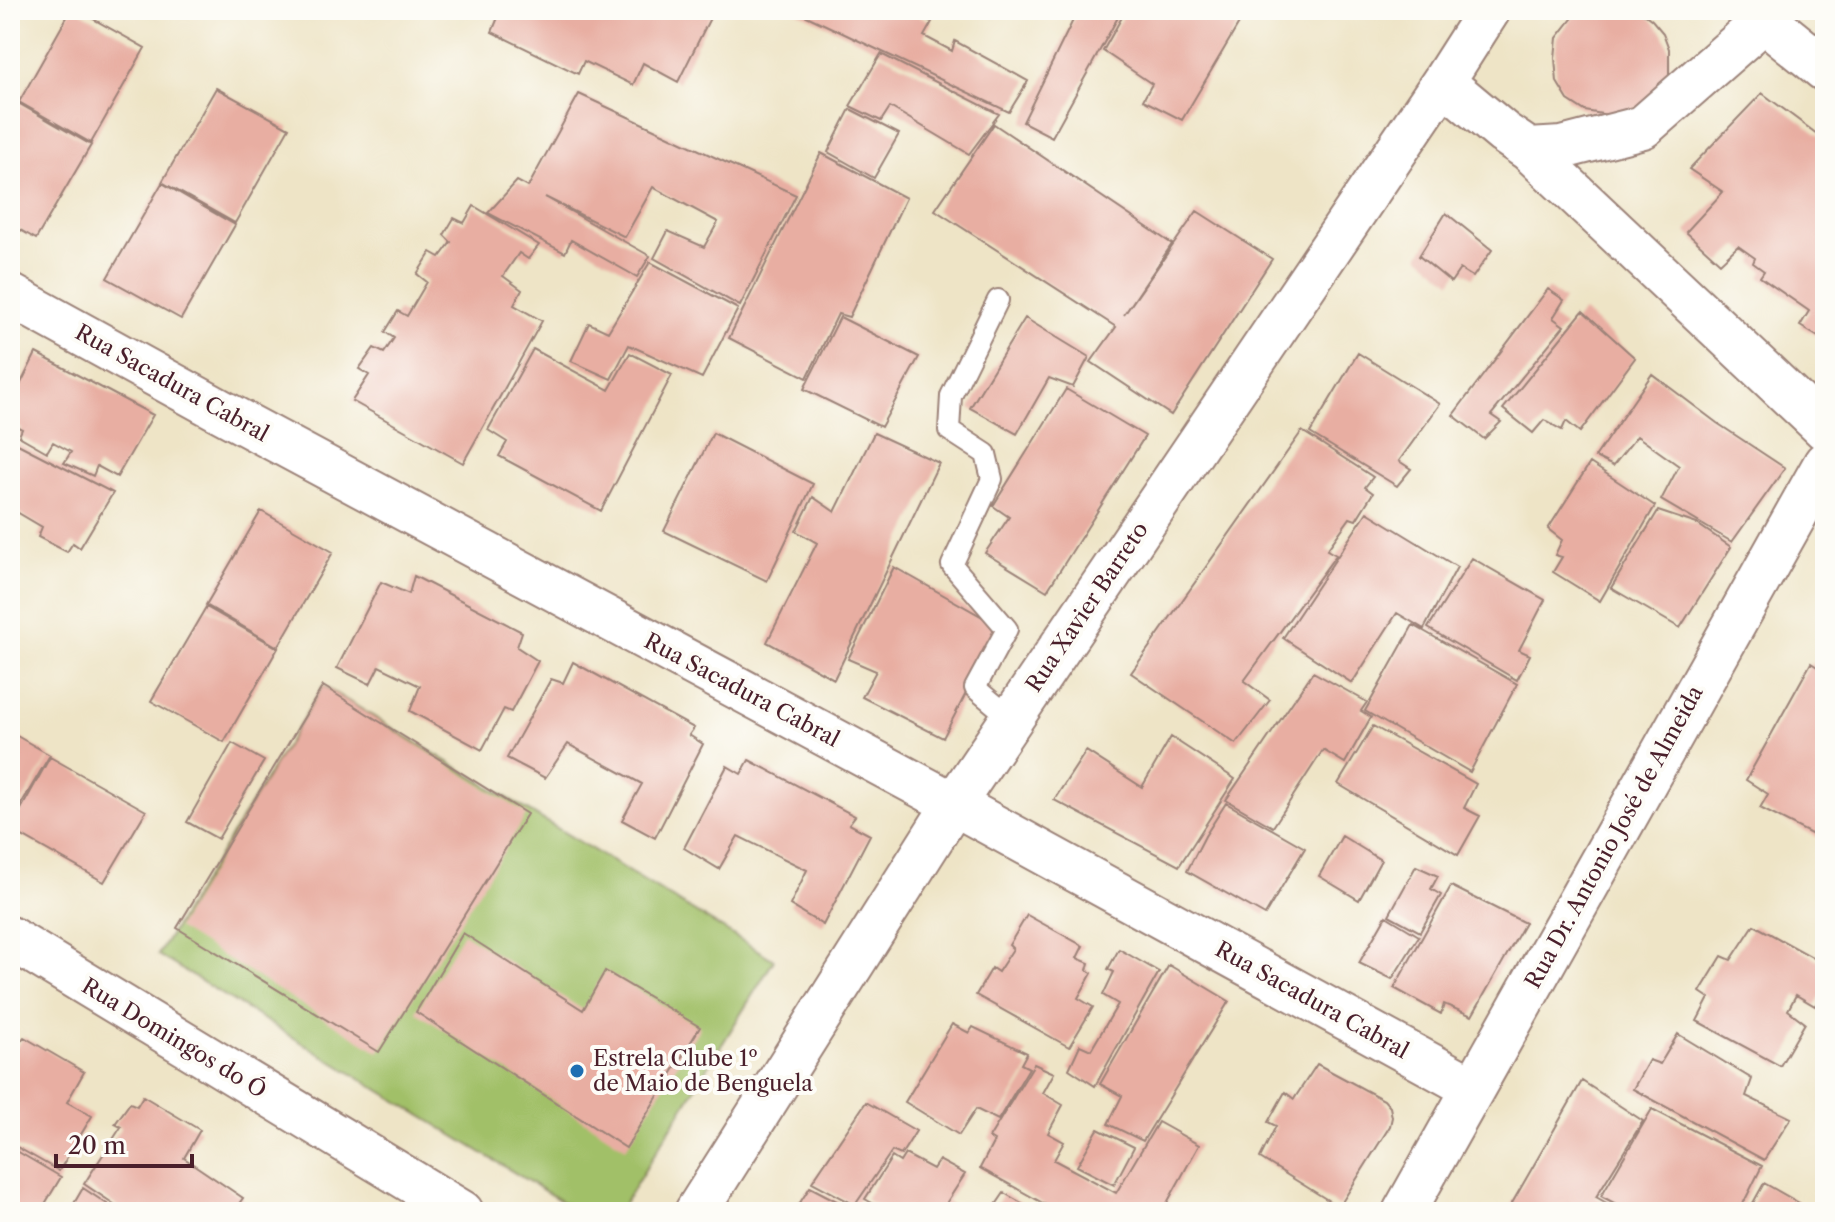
<svg xmlns="http://www.w3.org/2000/svg" width="1835" height="1222" font-family="'Libre Caslon Text',serif">
<style>
.garden{fill:#a1c068;stroke:#76704a;stroke-width:2}
.building{fill:#e8aea2}
.lines{fill:none;stroke-linecap:round;stroke-linejoin:round}
.lane-casing{stroke:#9c8278;stroke-width:24}
.street-casing{stroke:#9c8278;stroke-width:46}
.secondary-casing{stroke:#9c8278;stroke-width:48}
.lane{stroke:#fff;stroke-width:20}
.street{stroke:#fff;stroke-width:42}
.secondary{stroke:#fff;stroke-width:44}
.poi-dot{fill:#1f6fb2;stroke:#fdfcf7;stroke-width:3}
.labels{text-anchor:middle;dominant-baseline:central;stroke-width:8;stroke-linejoin:round;paint-order:stroke}
.street-label{font-size:22px;fill:#4a1f2b;stroke:#fdfcf7}
.poi-label{font-size:22px;fill:#4a1f2b;stroke:#fdfcf7;text-anchor:start}
</style>
<rect width="100%" height="100%" fill="#fdfcf7"/>
<filter id="ink" filterUnits="userSpaceOnUse"><feTurbulence type="fractalNoise" baseFrequency=".0125" numOctaves="2"/><feDisplacementMap in="SourceGraphic" scale="16" xChannelSelector="R" yChannelSelector="G"/><feConvolveMatrix kernelMatrix="1 2 1 2 8 2 1 2 1" color-interpolation-filters="sRGB"/></filter>
<filter id="wash" filterUnits="userSpaceOnUse"><feTurbulence type="fractalNoise" baseFrequency=".006" numOctaves="4" result="noise"/><feDisplacementMap in="SourceGraphic" scale="32" xChannelSelector="R" yChannelSelector="G"/><feGaussianBlur stdDeviation="1.8" result="paint"/><feColorMatrix in="noise" values="0 0 0 0 0 0 0 0 0 0 0 0 0 0 0 0 0 1.4 0 .05"/><feComposite in="paint" operator="in"/></filter>
<g filter="url(#wash)">
<rect width="100%" height="100%" fill="#eee4c6"/>
<path class="garden" d="M323,686l451,274 -155,252h-40l-421,-257z"/>
<g id="blocks">
<path class="building" d="M71,10h6l68,38 -54,95 -72,-41z
M501,10h213l-36,72 -35,-19 -10,22 -49,-24 -6,13 -86,-42z
M794,10h111l27,12 -8,14 28,15 3,-10 73,40 -19,31z
M1078,10h44l-70,127 -29,-15z
M1126,10h121l-65,110 -39,-20 9,-16 -49,-33z
M1579,10h60l13,10 11,13 6,16v27l-15,29 -46,10 -23,-4 -17,-11 -11,-18 -2,-24 2,-20z
M881,54l118,60 -30,40 -79,-47 -9,14 -31,-15z
M216,88l73,40 -54,95 -73,-41z
M1762,93l63,47v201l-25,-15 9,-15 -49,-34 4,-6 -11,-8 2,-5 -17,-12 -18,17 -34,-31 37,-40 -34,-23z
M579,94l217,101 -56,111 -86,-48 14,-27 36,16 14,-25 -65,-35 -28,50 -80,-40 105,59 -13,21 -66,-37 -6,13 -77,-40 29,-32 11,6z
M18,103l73,42 -55,94 -26,-15v-107z
M850,109l49,25 -25,44 -46,-26z
M994,124l178,120 -48,71 73,-104 75,48 -101,156 -80,-53 25,-35 -181,-117z
M821,153l85,45 -57,119 -11,-3 -31,64 -78,-40z
M162,183l73,42 -54,94 -74,-41z
M474,206l65,39 -11,14 -9,-6 -16,23 19,14 -8,15 28,16 -79,142 -111,-62 17,-26 -10,-6 15,-21 10,5 10,-15 -9,-6 13,-21 9,5 20,-34 -10,-8 14,-22 9,5 11,-15 -7,-7 10,-17 10,5z
M1446,213l46,37 -19,27 -13,-8 -9,13 -32,-26z
M650,262l88,47 -36,69 -73,-33 -18,34 -40,-18 18,-38 19,9z
M1548,289l16,11 -11,18 11,8 -73,89 10,7 -17,17 -31,-24z
M1583,311l52,47 -55,74 -14,-11 -4,9 -18,-10 -11,13 -30,-24z
M840,317l79,40 -38,70 -77,-38z
M1025,318l64,39 -16,30 -24,-9 -32,56 -47,-26z
M533,349l76,41 21,-37 42,22 -71,136 -102,-55 8,-14 -19,-12z
M36,353l117,62 -36,62 -20,-11 -4,10 -29,-13 7,-11 -18,-10 -6,10 -28,-16 3,-7 -12,-6v-18z
M1358,353l82,51 -41,57 12,8 -14,17 -87,-53z
M1652,374l65,49 68,45 -53,74 -71,-42 18,-34 -42,-30 -24,30 -18,-9z
M1066,389l79,47 -98,155 -62,-38 24,-36 -16,-11z
M1302,431l71,46 -8,10 8,6 -17,27 -6,-2 -23,32 9,5 -92,126 26,19 -34,44 -105,-71z
M713,433l100,51 -46,97 -103,-50z
M874,433l65,30 -105,216 -67,-37 50,-99 -21,-12 17,-34 22,15z
M10,440l103,53 -33,55 -7,-5 -6,9 -29,-15 4,-10 -32,-19z
M1590,463l65,43 -55,95 -47,-29 9,-15 -7,-2 7,-15 -14,-11z
M261,511l72,41 -55,95 -72,-42z
M1658,511l39,13 34,23 -51,81 -69,-40z
M1367,512l90,55 -33,62 -27,-16 -45,70 -69,-45z
M1472,558l73,42 -26,50 11,5 -13,25 -89,-52z
M894,567l106,60 -57,111 -81,-41 14,-26 -28,-12z
M414,576l108,56 -5,15 21,14 -27,51 -7,-3 -22,41 -72,-39 10,-25 -41,-20 -9,18 -33,-16 44,-86 28,12z
M206,607l72,41 -54,94 -73,-41z
M1413,625l104,59 -47,88 -105,-61z
M573,662l121,66 -5,7 14,9 -48,94 -33,-18 20,-36 -74,-40 -23,34 -38,-20 44,-79 12,4z
M1811,663l14,9v169l-65,-33 8,-14 -22,-14z
M1313,672l54,30 -6,9 10,6 -26,46 -22,-13 -50,77 -47,-27z
M323,686l204,128 -148,238 -202,-124z
M1373,726l103,58 -12,24 16,8 -22,39 -120,-71z
M10,732l40,23 -40,68z
M1171,737l64,42 -56,87 -125,-66 32,-49 56,36z
M232,743l32,18 -46,78 -31,-17z
M50,757l96,54 -42,71 -94,-53z
M749,760l106,56 -6,8 21,11 -47,90 -33,-20 17,-35 -69,-34 -19,33 -35,-21 43,-82 14,8z
M1226,803l79,45 -40,67 -78,-44 18,-35z
M1342,836l39,24 -22,40 -40,-24z
M1416,866l22,10 -7,13 10,6 -21,37 -31,-17z
M1451,886l74,37 -53,93 -28,-12 -3,10 -47,-26z
M1027,915l56,31 -6,12 12,5 -2,7 5,3 -14,25 15,9 -24,40 -93,-52 16,-27 6,4 15,-23 -4,-4z
M1386,916l33,20 -27,43 -33,-16z
M1754,925l71,39v24l-10,18 -19,-11 -8,15 17,13 -25,43 -83,-45 12,-23 -9,-6 22,-36 9,4z
M463,933l120,77 22,-39 95,56 -74,121 -210,-136z
M1119,949l40,23 -64,114 -26,-17 11,-24 11,5 27,-46 -15,-9 11,-23 -6,-3z
M1169,965l60,36 -86,140 -35,-17 14,-28 -22,-12z
M952,1024l17,9 4,-6 54,26 -6,11 8,4 -31,52 -22,-11 -17,26 -54,-33z
M1678,1034l74,45 -6,17 45,22 -27,42 -131,-71 16,-29 11,4z
M24,1037l60,35 -17,30 25,14 -33,55 -49,-28v-88z
M1034,1064l20,9 -11,20 20,12 -15,28 16,9 -10,18 62,33 42,-71 41,23 -37,67h-103l-79,-44 14,-27 -5,-3z
M1317,1064l67,36 6,7 2,10 -2,9 -51,81 -79,-49 16,-32 -8,-4 17,-30 9,7z
M1582,1081l61,40 -47,76 16,9 -4,6h-101z
M143,1096l57,34 -16,28 59,40 -10,14h-107l-42,-28 37,-57 -6,-3 15,-21 7,3z
M866,1102l50,29 -15,24 -9,-4 -37,54 -43,-23z
M1652,1109l110,57 -23,46h-108l-30,-16z
M1098,1129l36,18 -20,38 -37,-19z
M10,1147l51,30 -21,35h-19l-11,-6z
M905,1154l28,15 6,-9 26,14 -18,28 15,10h-74l-23,-13 27,-42 8,5z
M1764,1183l51,29h-67z
M810,1187l42,22 -3,3h-55z
M83,1188l36,24h-50z
M1004,1193l34,19h-47z"/>
</g>
</g>
<g filter="url(#ink)">
<use href="#blocks" fill-opacity="0" stroke="#9c8278" stroke-width="2"/>
<g class="lines">
<defs>
<path id="lane" d="M998,300l-47,96 -2,34 37,24 6,25 -40,86 55,64 -32,59 37,31"/>
<path id="street" d="M1443,82l61,51 25,17 33,-2 81,-21 122,-107
M1529,150l296,279
M10,295l211,116 733,393 519,284
M10,938l452,274
M696,1212l258,-408 489,-722 46,-72
M1404,1212l421,-749"/>
<path id="secondary" d="M1752,10l73,59"/>
</defs>
<use href="#lane" class="lane-casing"/>
<use href="#street" class="street-casing"/>
<use href="#secondary" class="secondary-casing"/>
<use href="#lane" class="lane"/>
<use href="#street" class="street"/>
<use href="#secondary" class="secondary"/>
</g>
</g>
<circle class="poi-dot" cx="577" cy="1071" r="8"/>
<g class="labels">
<g class="street-label">
<text transform="translate(172 383) rotate(29)">Rua Sacadura Cabral</text>
<text transform="translate(1087 607) rotate(-56)">Rua Xavier Barreto</text>
<text transform="translate(742 690) rotate(28)">Rua Sacadura Cabral</text>
<text transform="translate(1614 837) rotate(-61)">Rua Dr. Antonio José de Almeida</text>
<text transform="translate(1312 1000) rotate(29)">Rua Sacadura Cabral</text>
<text transform="translate(174 1038) rotate(31)">Rua Domingos do Ó</text>
</g>
<g class="poi-label">
<text x="593" y="1058">Estrela Clube 1º<tspan x="593" dy="25">de Maio de Benguela</tspan></text>
</g>
</g>
<rect width="1835" height="1222" fill="none" stroke="#fdfcf7" stroke-width="40"/>
<path d="M56 1154v12h136v-12" fill="none" stroke="#4a1f2b" stroke-width="4"/>
<text x="68" y="1154" font-size="24" fill="#4a1f2b" stroke="#fdfcf7" stroke-width="6" paint-order="stroke">20 m</text>
</svg>
